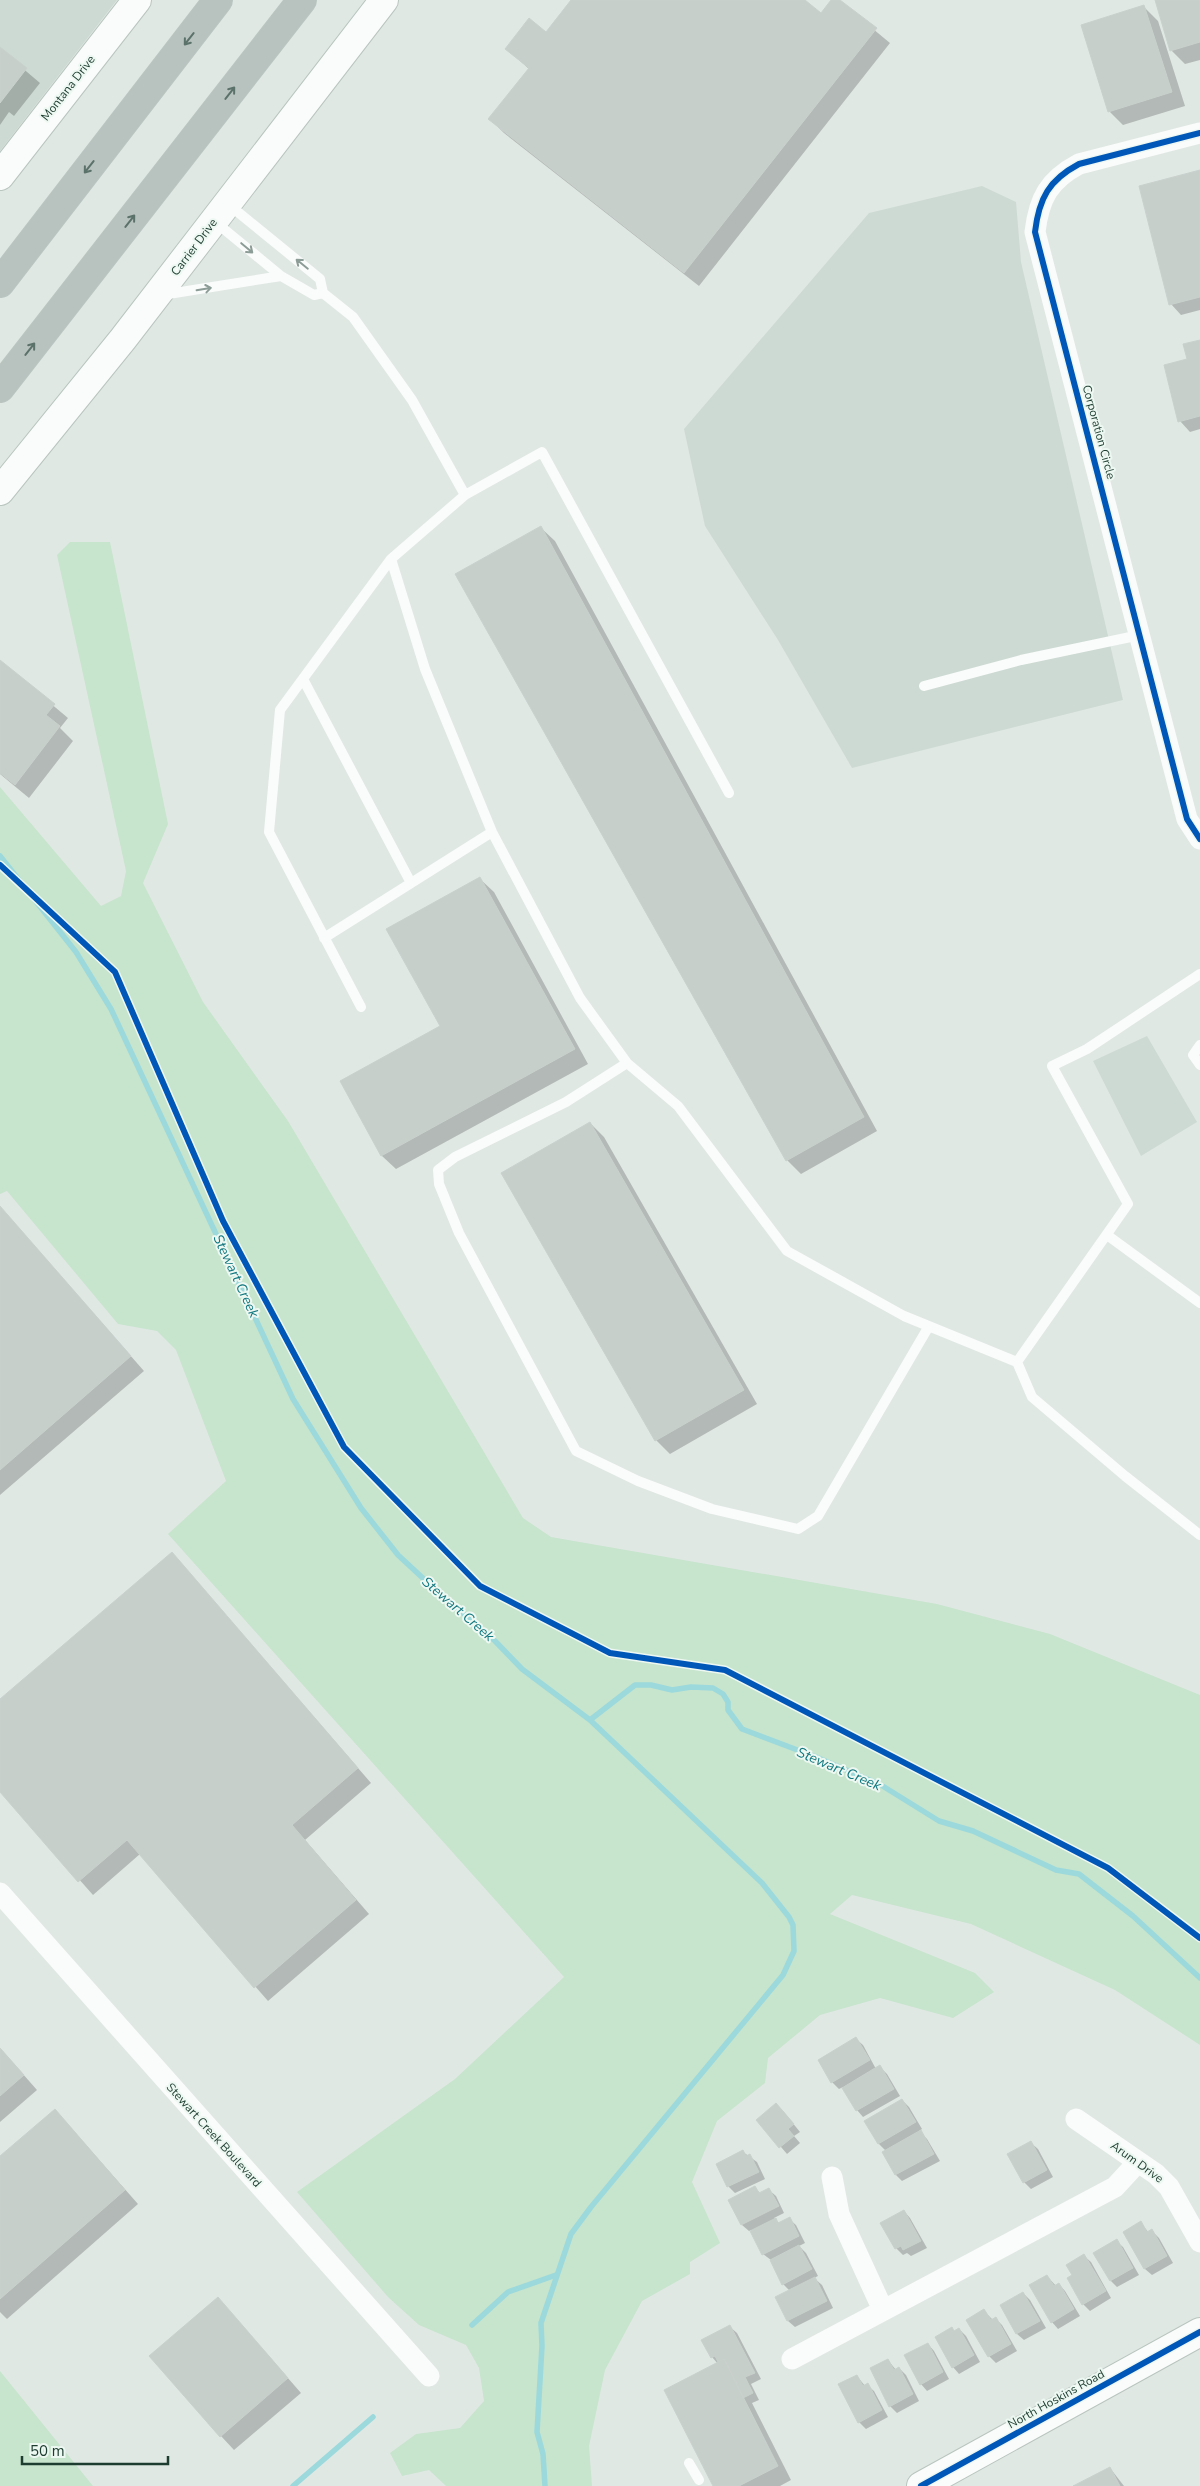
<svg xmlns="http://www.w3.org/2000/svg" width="1200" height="2486" font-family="'Nunito Sans',sans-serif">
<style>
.built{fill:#cddad3}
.green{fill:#c7e4cd}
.shadow{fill:#0003}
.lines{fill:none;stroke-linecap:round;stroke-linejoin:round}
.stream{stroke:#9bd9dc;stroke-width:5.5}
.building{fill:#c7cfcb;stroke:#c9d1cd}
.secondary-casing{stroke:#b9c5bf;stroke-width:30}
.highway-casing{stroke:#bac5c1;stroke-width:30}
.lane{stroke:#fafcfb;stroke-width:10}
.street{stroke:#fafcfb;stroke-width:21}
.secondary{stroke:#fafcfb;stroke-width:28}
.highway{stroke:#b8c2bf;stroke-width:28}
.cycleway-casing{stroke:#eef8f2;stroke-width:9}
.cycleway{stroke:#0057b8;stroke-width:6}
.oneway{stroke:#5b726a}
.oneway2{stroke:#8c9c96}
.labels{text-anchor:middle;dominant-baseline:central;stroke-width:4;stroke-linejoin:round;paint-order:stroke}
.street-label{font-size:12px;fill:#1d3d31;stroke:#eef8f2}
.water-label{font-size:14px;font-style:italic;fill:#11777f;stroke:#eef8f2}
</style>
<rect width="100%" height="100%" fill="#e0e8e4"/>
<path class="built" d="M0,0h117l-117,151z
M982,186l34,16 5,60 102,438 -271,68 -74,-128 -73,-114 -21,-97 185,-216z
M1147,1036l50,86 -56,34 -48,-95z"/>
<path class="green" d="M70,542h40l58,282 -25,59 60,119 85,119 235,397 28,19 386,67 113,30 150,61v350l-85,-55 -144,-66 -119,-29 -22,19 145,59 19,19 -41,26 -73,-20 -60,17 -52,43 -3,25 -48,38 -25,61 28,61 -30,19v12l-48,27 -37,69 -16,76 3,40h-146l-17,-16 -27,6 -12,-23 26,-19 44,-6 24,-27 -5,-33 -13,-23 -47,-20 -31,-28 -91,-105 158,-113 109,-102 -396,-443 58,-53 -50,-131 -19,-19 -39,-7 -111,-133 -7,3v-407l101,119 20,-10 5,-25 -69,-316z
M0,2371l93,115h-93z"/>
<path class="shadow" d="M572,0h231l18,14 12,-14h5l52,43 -191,243 -195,-153 -14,-14 39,-50 -22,-20 39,-16z
M1156,0h44v60l-15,4 -14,-14z
M1144,7l14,14 27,85 -62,19 -14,-14z
M0,49l40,34 -26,33 -5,-4 -9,13z
M1200,171v139l-19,5 -10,-11z
M1200,341v88l-10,3 -10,-11 8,-61z
M541,528l14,13 322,590 -76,43 -14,-14z
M0,661l68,57 -8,10 13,13 -44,57 -29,-24z
M480,879l14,13 94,172 -192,105 -14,-13 -41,-75 100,-54z
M590,1123l14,14 153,267 -87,50 -14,-14z
M0,1207l144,164 -144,124z
M172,1553l199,230 -66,57 64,74 -101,87 -128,-147 -47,41 -93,-105v-89z
M856,2039l7,6 13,24 4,-2 7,7 13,22 -37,21 -6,-7 -14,-23 -4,2 -7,-7 -13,-22z
M0,2048l37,42 -37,32z
M902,2100l7,7 13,22 -3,2 8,8 13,22 -38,20 -6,-6 -12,-23 2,-1 -7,-7 -13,-22z
M55,2110l83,94 -131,115 -7,-7v-154z
M783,2111l17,21 -6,4 6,7 -13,11 -29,-34z
M1031,2143l7,6 15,28 -22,12 -7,-7 -15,-28z
M743,2152l14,10 8,17 -30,14 -7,-7z
M755,2188l6,6 8,-4 7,6 8,17 -10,5 5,5 10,-4 7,6 9,18 -6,3 7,7 12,23 -4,2 8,7 11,23 -38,19 -7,-6 -11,-23 13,-7 -7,-7 -12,-24 -8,-6 -12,-24 -2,1 -7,-6 -12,-24z
M904,2211l6,7 17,30 -16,8 -4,-3 -4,2 -7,-7z
M1141,2223l8,10 3,-2 7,7 14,25 -21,12 -7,-6 -21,-37z
M1116,2241l7,6 16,28 -22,12 -6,-6 -16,-28z
M1084,2256l7,6 20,36 -21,13 -7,-7z
M1047,2276l9,10 3,-2 6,7 15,25 -22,13 -6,-7z
M1023,2293l7,7 16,28 -22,12 -7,-6 -15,-28z
M984,2311l9,9 3,-1 6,6 15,26 -21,12 -7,-7z
M231,2313l70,80 -67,57 -13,-14z
M730,2327l7,6 24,46 -10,5 8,16 -7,3 39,77 -11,6h-65l3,-122 -6,-7z
M952,2329l3,3 4,-3 7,7 14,26 -21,12 -6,-7z
M928,2344l6,7 15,28 -22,12 -6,-7z
M888,2360l8,10 3,-2 7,7 13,26 -22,12 -7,-7z
M857,2376l8,10 2,-1 7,6 14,26 -22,12 -7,-7z
M1110,2468l14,18h-48z"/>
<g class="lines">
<path class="stream" d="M0,856l76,96 35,57 182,390 68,109 37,47 28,26 69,60 27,28 68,51 172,163 27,34 4,8 1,26 -11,24 -192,232 -20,27 -30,89 1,23 -5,86 6,22 2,32
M590,1720l45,-35h16l21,5 19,-3 22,1 10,6 5,8v8l14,19 74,28 65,28 58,36 34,10 83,39 23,4 54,42 67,62
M472,2325l36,-33 48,-17
M293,2486l80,-69"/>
</g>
<path class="building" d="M571,0h234l16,13 10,-13h9l37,28 -193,245 -196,-154 41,-51 -24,-19 24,-31 17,14z
M1155,0h45v42l-30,9z
M1144,5l28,87 -64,20 -27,-87z
M0,47l27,21 -27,35z
M1200,170v127l-31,8 -30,-119z
M1200,340v76l-22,6 -14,-57 23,-6 -4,-15z
M541,526l323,591 -78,44 -331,-587z
M0,660l55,44 -9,11 14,11 -45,59 -15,-12z
M480,877l95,172 -194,107 -41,-75 100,-55 -54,-97z
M590,1122l154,268 -89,51 -154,-268z
M0,1206l131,150 -131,114z
M172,1552l186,216 -66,57 64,75 -102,88 -127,-148 -49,42 -78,-90v-93z
M856,2037l14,23 -39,23 -13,-23z
M0,2048l24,27 -24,21z
M880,2065l14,24 -38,22 -14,-23z
M902,2099l14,23 -38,22 -14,-23z
M776,2103l18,21 -6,5 6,7 -15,12 -23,-28z
M55,2109l70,81 -125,109v-143z
M921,2130l13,24 -39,21 -13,-23z
M1031,2141l16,29 -24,13 -16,-29z
M743,2150l3,6 4,-2 9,18 -32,15 -11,-23z
M755,2186l4,7 10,-5 10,18 -38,19 -13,-25z
M904,2210l17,31 -18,9 -2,-4 -6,3 -15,-26z
M790,2217l9,19 -37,19 -12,-24 26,-13 2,5z
M1141,2221l6,11 5,-3 15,27 -23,13 -21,-37z
M1117,2239l16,29 -23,13 -17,-28z
M799,2245l13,24 -30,16 -12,-25z
M1084,2254l22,37 -24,14 -15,-27 5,-3 -6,-10z
M1047,2275l7,11 5,-3 15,26 -23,14 -22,-38z
M815,2277l12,24 -40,20 -12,-24z
M1023,2292l17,29 -24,13 -16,-29z
M218,2297l70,81 -68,59 -71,-81z
M984,2309l7,11 5,-3 15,27 -23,13 -22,-37z
M730,2325l25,48 -10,4 8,16 -10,5 -19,-39 -6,3 -3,-6 -4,2 -10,-18z
M952,2327l2,4 5,-3 15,27 -22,13 -17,-31z
M928,2343l15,29 -23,13 -16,-30z
M724,2359l54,107 -39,20h-26l-49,-96z
M888,2359l6,11 5,-3 14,27 -24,13 -19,-39z
M857,2375l6,11 5,-3 14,27 -24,13 -20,-39z
M1110,2467l10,19h-47z"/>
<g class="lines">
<defs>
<path id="secondary" d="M0,176l137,-176
M0,491l123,-152 261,-339
M921,2486l279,-154"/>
<path id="highway" d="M0,283l218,-283
M0,388l302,-388"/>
</defs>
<use href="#secondary" class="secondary-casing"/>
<use href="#highway" class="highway-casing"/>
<path class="lane" d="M214,221l67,55
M323,293l30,24 59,83 53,95 -74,64 34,110 67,163 88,166 47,65 51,43 109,145 117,65 113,46 111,-158 -76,-138 35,-17 113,-75
M162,295l119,-19 33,19 9,-2 -3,-14 -92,-75
M465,495l77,-43 187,341
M303,679l108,204
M924,686l97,-26 119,-25
M324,938l168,-106
M361,1007l-92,-175 11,-122 111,-151
M1200,1045l-7,10 7,10
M627,1063l-61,39 -111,55 -17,13 1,14 20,49 117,218 62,30 74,28 86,20 20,-13 111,-190
M1107,1235l93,68
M1017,1362l15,35 93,79 75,59
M689,2463l10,17"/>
<path class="street" d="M1200,133l-121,31c-30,16 -40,34 -44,68l152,587 13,20
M0,1893l429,483
M1076,2119l80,55 13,13 31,55
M832,2177l7,37 44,96
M792,2359l323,-172 23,-25"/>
<use href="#secondary" class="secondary"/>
<use href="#highway" class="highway"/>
<defs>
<path id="cycleway" d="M1200,133l-121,31c-30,16 -40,34 -44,68l152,587 13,20
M0,865l115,107 108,249 121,226 136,139 130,67 115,17 383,198 92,70
M921,2486l279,-154"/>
</defs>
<use href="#cycleway" class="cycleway-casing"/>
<use href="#cycleway" class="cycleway"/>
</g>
<defs><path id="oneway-shaft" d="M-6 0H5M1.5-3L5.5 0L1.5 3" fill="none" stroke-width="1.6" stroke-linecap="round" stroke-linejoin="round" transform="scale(1.25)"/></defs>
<g class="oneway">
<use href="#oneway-shaft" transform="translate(189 39) rotate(128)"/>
<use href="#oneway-shaft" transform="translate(230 93) rotate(-52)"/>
<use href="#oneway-shaft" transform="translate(89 167) rotate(128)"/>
<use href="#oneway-shaft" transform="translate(130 221) rotate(-52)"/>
<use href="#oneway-shaft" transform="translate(30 349) rotate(-52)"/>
</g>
<g class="oneway2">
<use href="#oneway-shaft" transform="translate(247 248) rotate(40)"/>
<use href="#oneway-shaft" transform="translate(302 264) rotate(-141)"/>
<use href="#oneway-shaft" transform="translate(204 289) rotate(-9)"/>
</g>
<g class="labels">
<g class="street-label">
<text transform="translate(68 88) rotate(-52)">Montana Drive</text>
<text transform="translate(194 247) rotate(-53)">Carrier Drive</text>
<text transform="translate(1099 432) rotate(75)">Corporation Circle</text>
<text transform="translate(214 2135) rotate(48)">Stewart Creek Boulevard</text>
<text transform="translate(1137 2162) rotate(36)">Arum Drive</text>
<text transform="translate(1056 2399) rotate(-29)">North Hoskins Road</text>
</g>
<g class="water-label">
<text transform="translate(236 1276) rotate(65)">Stewart Creek</text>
<text transform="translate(458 1609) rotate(41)">Stewart Creek</text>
<text transform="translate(839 1769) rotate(23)">Stewart Creek</text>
</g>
</g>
<path d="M22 2456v8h146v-8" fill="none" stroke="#1d3d31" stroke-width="2.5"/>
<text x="30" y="2456" font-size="15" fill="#1d3d31" stroke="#eef8f2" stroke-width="4" paint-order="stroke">50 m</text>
</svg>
